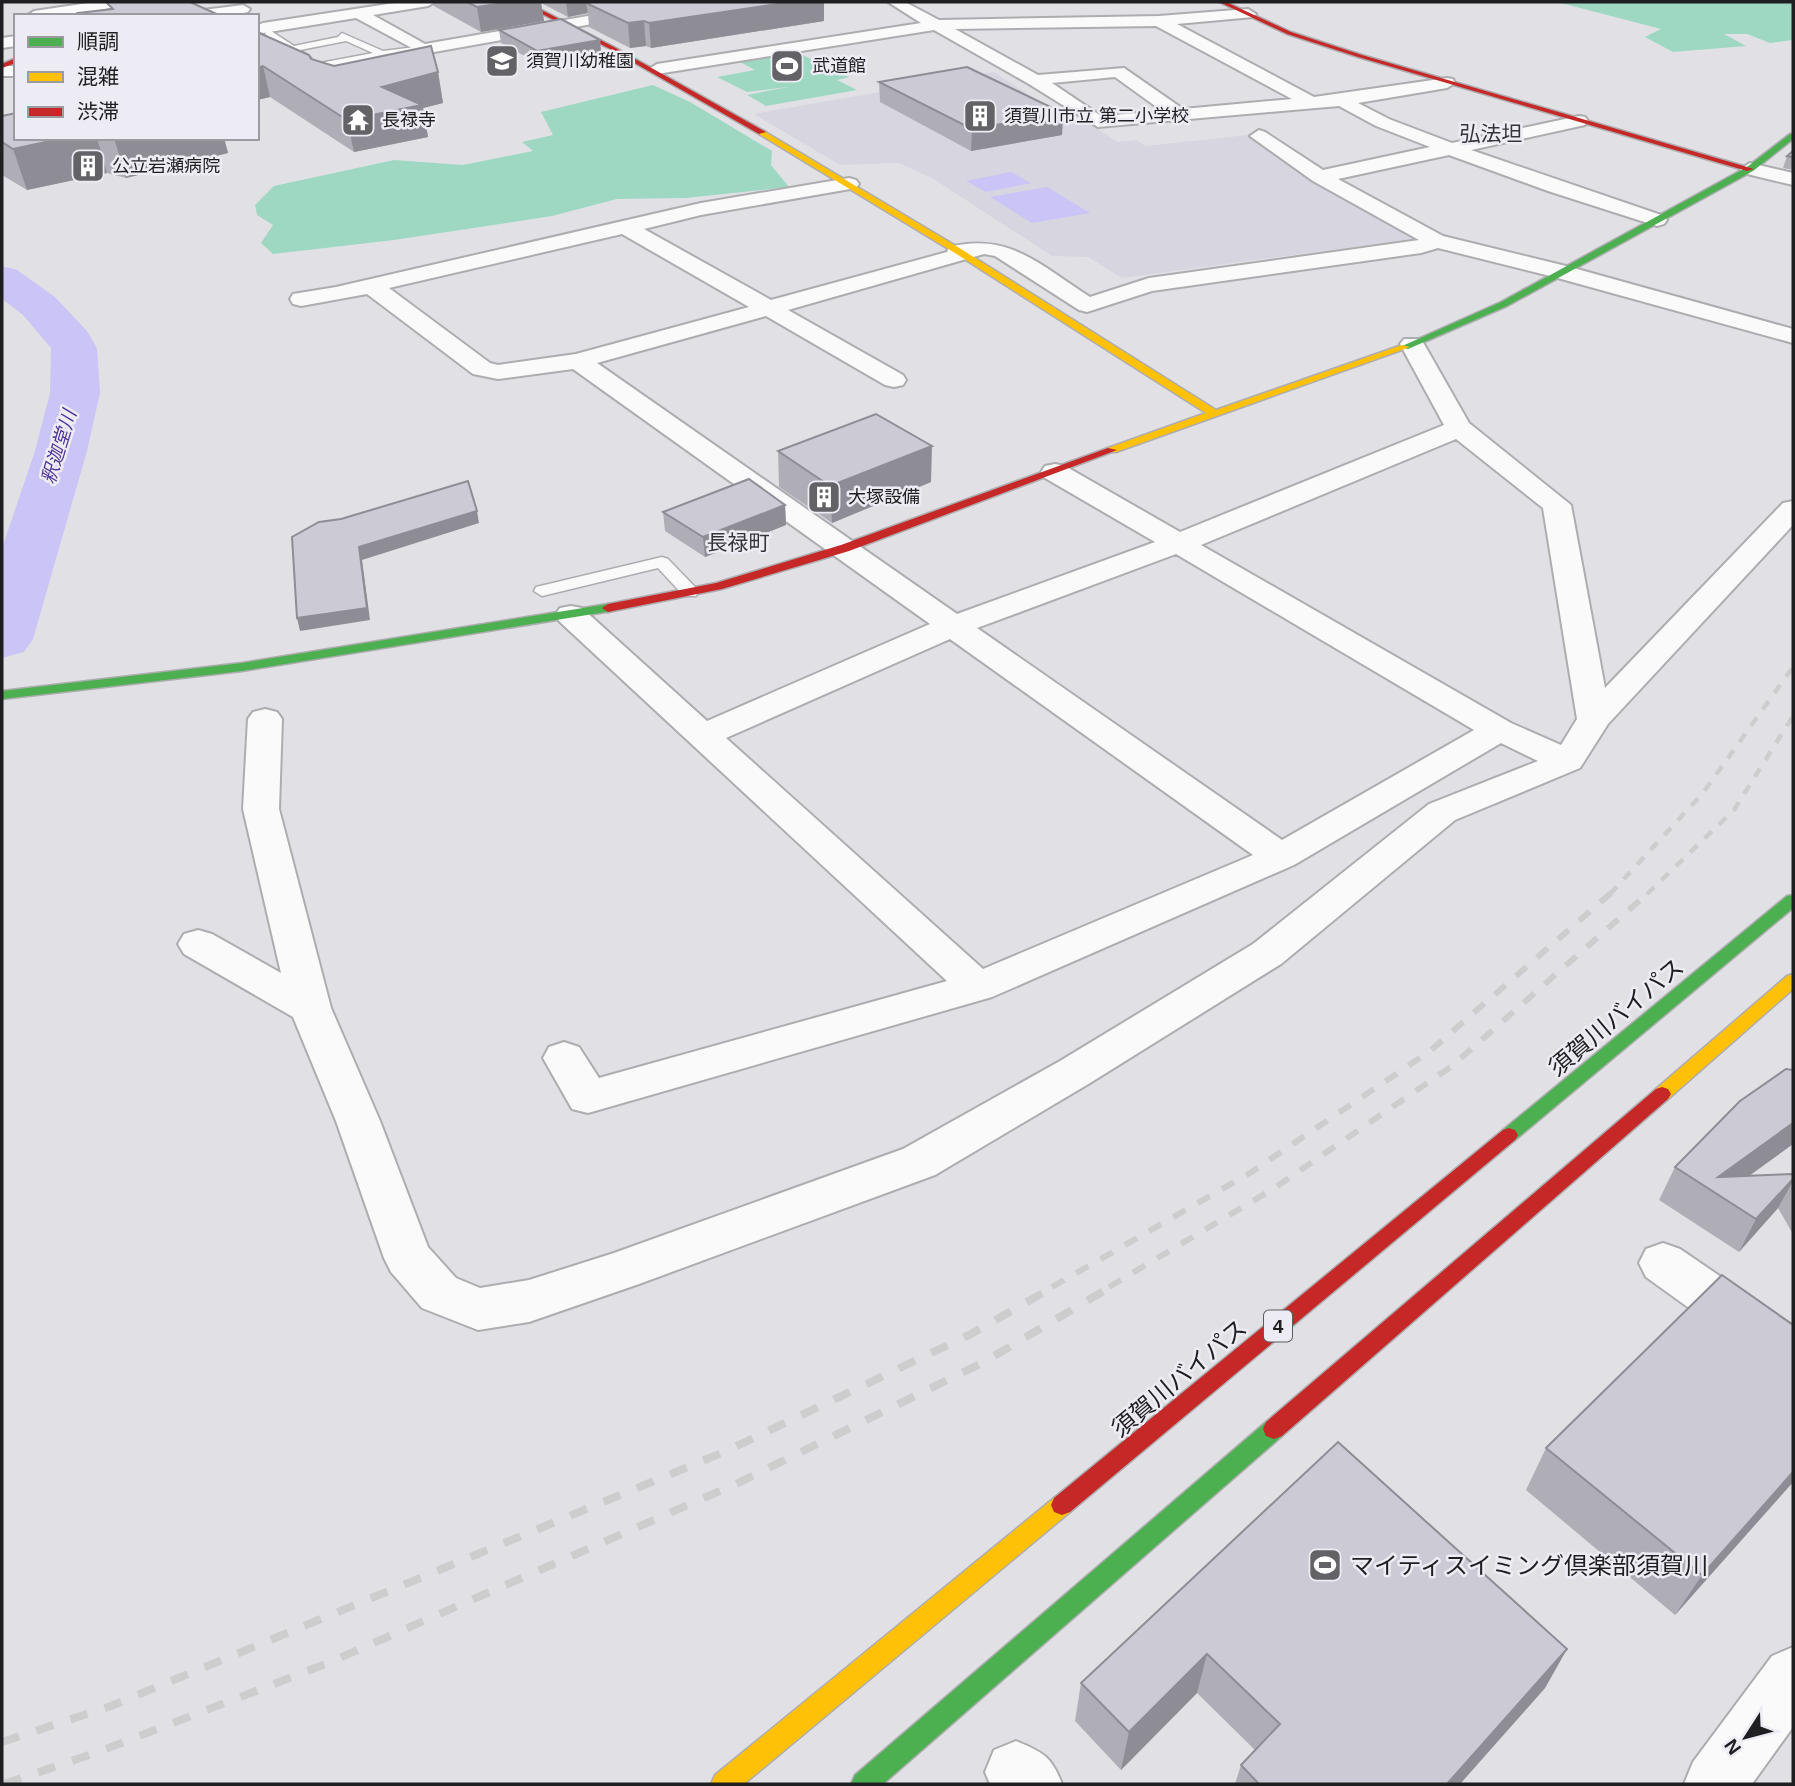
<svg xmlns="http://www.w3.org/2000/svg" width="1795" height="1786" font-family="Arial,'Noto Sans JP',sans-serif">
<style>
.built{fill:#d6d5e0}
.green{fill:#9ed8c2}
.water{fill:#cbc4f6}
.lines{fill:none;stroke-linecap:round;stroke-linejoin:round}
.river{fill:#cbc4f6;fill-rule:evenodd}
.lane-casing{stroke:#adadb0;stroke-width:3}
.street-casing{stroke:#adadb0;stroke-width:4}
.fast-casing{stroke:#adadb0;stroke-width:3}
.slow-casing{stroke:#adadb0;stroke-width:3}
.jam-casing{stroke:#adadb0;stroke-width:3}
.lane{fill:#fafafb;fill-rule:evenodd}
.street{fill:#fafafb;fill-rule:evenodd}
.fast{fill:#4caf50;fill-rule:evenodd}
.slow{fill:#ffc107;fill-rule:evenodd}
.jam{fill:#c62828;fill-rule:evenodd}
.rail-far2{stroke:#cdcdce;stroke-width:4.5;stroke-dasharray:10 10;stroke-linecap:butt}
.rail-far1{stroke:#cdcdce;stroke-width:6;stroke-dasharray:14 14;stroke-linecap:butt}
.rail{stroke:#cdcdce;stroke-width:8;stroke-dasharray:18 18;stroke-linecap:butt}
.wall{fill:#afaeb7}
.shaded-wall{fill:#8e8d95}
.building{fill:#cbcad5;stroke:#8e8d95;stroke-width:2}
.labels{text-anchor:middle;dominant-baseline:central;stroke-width:5;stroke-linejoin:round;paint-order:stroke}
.far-poi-label{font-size:18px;fill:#1f1e21;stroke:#edecf4;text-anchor:start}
.far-water-label{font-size:19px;font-style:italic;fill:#503599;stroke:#edecf4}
.shield{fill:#edecf4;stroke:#5d5c60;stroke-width:2}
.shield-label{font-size:19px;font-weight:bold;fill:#1f1e21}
.far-quarter-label{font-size:21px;fill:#35343a;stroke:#edecf4}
.near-street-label{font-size:24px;fill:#1f1e21;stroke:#edecf4}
.near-poi-label{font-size:24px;fill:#1f1e21;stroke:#edecf4;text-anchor:start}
</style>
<rect width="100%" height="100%" fill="#e1e1e5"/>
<path class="built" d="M994,72l61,40 38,14 25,16 18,-2 10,6 102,-11 124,81 62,20 -312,42 -34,-21 -36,-1 -120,-78 -33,-15 -59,2 -86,-51z"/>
<path class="green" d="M1557,2h236v38l-23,3 -23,-9h-23l22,12 -73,6 -28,-15 16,-8z
M798,53l51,24 -12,3 20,10 -91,16 -19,-11 41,-8 -41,5 -30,-15 38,-7 -15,-8z
M653,85l37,17 82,49 -1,14 18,22 -103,11 -69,1 -65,17 -158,24 -121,14 -12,-11 12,-18 -16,-10 -2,-10 19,-19 120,-26 69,5 70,-14 -11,-9 31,-7 -12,-23z"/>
<path class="water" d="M1011,172l20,11 -45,9 -20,-11z
M1047,187l43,26 -58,10 -42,-26z"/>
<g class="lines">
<path class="river" d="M2,266l15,4 38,27 32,34 10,17 3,45 -13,58 -54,188 -9,13 -22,6v-110l33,-97 15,-58 1,-45 -28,-33 -21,-16z"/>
<defs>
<path id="lane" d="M268,29l26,17 44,-9 4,-4 41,18 40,-5 4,3 -107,20 -22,-3v-4l22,1 53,-10 -27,-12 -46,9 11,8 -4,3 -20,-10 -22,-17z
M662,557l6,2 28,29 2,4 -2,4h-12l-26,-28 -116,28 -8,-5 2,-4z"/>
<path id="street" d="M95,2h34l-7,4 -58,10h-37l7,-5z
M401,2h34l-7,4 -55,9 52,29 244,-42h31l-7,4 -270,48 -67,-36 -93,15 -6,-2 1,-6 5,-2z
M888,2h17l34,18 220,-4 89,-7 8,5 -3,3 -76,7 137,73 133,-19 6,1 2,4 -8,5 -89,15 31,16 63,24 127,-27 6,1 3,4 -3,4 -114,25 193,66 3,4 -3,4 -7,2 -109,-35 -99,-36 -111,24 105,57 127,31 223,62v14l-239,-66 -116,-29 -17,5 -269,38 -65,21 -8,-2 -84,-54 -11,-2 -196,56 115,65 3,5 -3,5 -9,2 -9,-2 -119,-69 -169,47 360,251 198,-72 -110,-64 -4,-6 4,-6 10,-2 10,2 115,66 264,-107 -44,-81 4,-5h16l4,5 45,79 102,82 34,183 178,-185 10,-2v24l-185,199 -28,44 -125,52 -174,144 -191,119 -155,92 -296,109 -110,38 -51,8 -56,-22 -31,-36 -7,-14 -48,-137 -43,-104 -109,-63 -6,-10 6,-10 14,-4 14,4 69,39 -38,-164 5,-90 5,-7 12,-3 12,3 5,7 -3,90 52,199 49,113 48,126 28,31 24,10 49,-8 85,-27 289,-104 157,-88 193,-117 176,-140 109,-43 -37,-18 -207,122 -302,132 -404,116 -16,-4 -29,-51 6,-11 15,-5 15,5 20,31 348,-97 -387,-359 -5,-7 5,-7 11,-2 11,2 125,113 223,-97 -357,-255 -75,10 -25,-5 -106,-80 -66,12 -8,-2 -3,-5 3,-5 43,-7 365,-84 148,-25 7,2 3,4 -3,4 -155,27 -57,14 127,71 176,-48 2,-5c61,-15 92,19 141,50l59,-19 270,-38 -106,-59 -63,-45 9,-6 6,2 58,38 107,-23 -54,-21 -37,-20 -241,21 -69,-43 -95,-54 -277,44 -8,-5 8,-5 264,-41zM1156,26l136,73 -109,10 -59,-41 -86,7 -83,-46zM1115,77l47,34 -61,5 -49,-33zM622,234l127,73 -173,47 -78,11 -8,-2 -101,-75zM1456,439l87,69 34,211 -16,26 -50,-22 -310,-178zM1176,554l298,176 -192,110 -305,-212zM950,639l303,216 -270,114 -257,-231z
M243,5l7,4 -2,3 -20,4h-40l7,-5z
M16,36v10l-14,2v-10z
M2,66h14v10h-14z
M1750,163l43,10v12l-50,-12 -3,-4z
M1663,1243l17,6 113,77v50l-18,-6 -129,-93 -7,-14 7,-14z
M1793,1647v80l-41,57h-68l9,-22 79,-106z
M1016,1741c27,11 36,16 46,43h-72l-5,-12 9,-22z"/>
<path id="fast" d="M1790,134h3v5l-40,32 -246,135 -99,43 -8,-2 101,-45 246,-135z
M608,604l6,4 -2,3 -370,60 -240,28v-8l240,-28z
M1793,895v13l-278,232 -6,2 -6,-2 -3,-5 3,-5 284,-234z
M1274,1419l8,3 3,7 -3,7 -399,348h-32l4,-9 411,-353z"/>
<path id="slow" d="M762,130l199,119 255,161 186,-65 8,2 -294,105h-8v-4l98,-35 -251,-160 -196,-119z
M1793,974v15l-125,110h-12l-3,-5 3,-5 131,-113z
M1062,1495l8,3 3,7 -3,7 -326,272h-33l4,-9 339,-277z"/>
<path id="jam" d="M519,2h7l88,45 152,85 -7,2 -149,-85z
M1219,2h7l65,30 71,23 392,114 -7,2 -389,-114 -71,-23z
M16,58v5l-14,5v-4z
M1108,448l9,2 -268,101 -127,38 -114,23 -6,-4 6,-4 108,-21 125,-38z
M1662,1087l6,2 3,5 -3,5 -386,337 -8,3 -8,-3 -3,-7 3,-7 390,-333z
M1509,1128l6,2 3,5 -3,5 -445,372 -8,3 -8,-3 -3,-7 3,-7 449,-368z"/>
</defs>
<use href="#lane" class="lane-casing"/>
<use href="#street" class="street-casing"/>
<use href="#fast" class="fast-casing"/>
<use href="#slow" class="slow-casing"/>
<use href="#jam" class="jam-casing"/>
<use href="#lane" class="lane"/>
<use href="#street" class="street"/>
<use href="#fast" class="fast"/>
<use href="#slow" class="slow"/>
<use href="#jam" class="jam"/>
<path class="rail-far2" d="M1610,894l93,-101 90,-126
M1647,894l87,-84 59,-94"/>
<path class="rail-far1" d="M1052,1287l198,-114 180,-122 181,-158
M1109,1287l164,-98 179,-123 196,-173"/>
<path class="rail" d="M2,1742l109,-36 613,-254 247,-118 84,-48
M4,1784l94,-32 230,-89 410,-180 246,-121 128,-76"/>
</g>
<path class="wall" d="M433,2h391v19l-173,27 -5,-2 -16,2 -41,-21 -1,-14 -20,4 -27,-14 3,18 -63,11 -47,-26z
M499,30l101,10 1,13 -62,11 -38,-21z
M257,32l54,27 23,7 104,6 5,31 -20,5 5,29 -74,15 -84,-55 -13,3z
M879,82l184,31 -1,22 -91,16 -91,-49z
M2,116l14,22h208l4,15 -102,25 -19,-5 -80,17 -25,-15z
M1793,151v19l-10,-2 4,-12z
M778,451l153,31 -99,41 -53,-36z
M785,505l1,20 -81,32 -40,-26 -2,-19z
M1793,1070v74l-44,32 44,-2v60l-15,-26 -39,44 -80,-52 16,-33z
M1338,1442l229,207 -22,39 -85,96h-225l6,-19 14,-15 -58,-57 -76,77 -46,-49 6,-38z
M1546,1448l247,34 -118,133 -149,-125z"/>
<path class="shaded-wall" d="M510,2h31l3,19 -63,11 -4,-25z
M566,2h89l-69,1 2,10 -20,4z
M791,2h33v19l-173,27 -2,-25z
M644,21l2,25 -16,2 -2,-25z
M600,40l1,13 -62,11 -2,-13z
M263,66l7,31 -13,3v-32z
M438,72l5,31 -20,5 5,29 -74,15 -7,-32 35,-33z
M1063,113l-1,22 -91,16 1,-22z
M64,138h33l10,35 -80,17 -14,-41z
M114,138h110l4,15 -102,25z
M932,446l-1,36 -99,41 -2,-37z
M785,505l1,20 -81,32 -2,-20z
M477,511l2,12 -117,37 8,60 -70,11 -3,-13 62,-71z
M1793,1123v21l-72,52 -3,-19z
M1793,1179v2l-15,27 -39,44 17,-33z
M1793,1472v10l-118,133 27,-40z
M1567,1649l-22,39 -85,96h-13z
M1207,1654l-10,39 -76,77 8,-38z"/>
<path class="building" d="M106,2h84l31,14h-140l-3,-3 35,-4z
M467,2h43l-33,5z
M592,2h199l-142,21 -5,-2 -16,2 -42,-20z
M561,19l39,21 -63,11 -38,-21z
M257,32l52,23 2,4 23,7 97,-20 7,26 -56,15 40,18 -75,15 -84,-54 -6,2z
M967,67l96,46 -91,16 -93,-47z
M16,113v25h48l-51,11 -11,-7v-26z
M1793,151v6l-6,-1z
M876,414l56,32 -102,40 -52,-35z
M749,479l36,26 -82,32 -40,-25z
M468,481l9,30 -118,36 8,61 -70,10 -5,-81 27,-15 22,-3z
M1786,1069l7,1v53l-75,54 75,-3v5l-37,40 -81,-52 65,-66z
M1722,1275l71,50v147l-91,103 -156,-127z
M1338,1442l229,207 -120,135h-188l-18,-19 39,-41 -73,-70 -78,78 -48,-49z"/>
<defs>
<symbol id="school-square" viewBox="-11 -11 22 22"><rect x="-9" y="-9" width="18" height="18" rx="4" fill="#636266" stroke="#edecf4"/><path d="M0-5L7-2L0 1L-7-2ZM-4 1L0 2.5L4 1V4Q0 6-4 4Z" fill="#fff"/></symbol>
<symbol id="stadium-square" viewBox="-11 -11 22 22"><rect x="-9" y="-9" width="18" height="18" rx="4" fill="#636266" stroke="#edecf4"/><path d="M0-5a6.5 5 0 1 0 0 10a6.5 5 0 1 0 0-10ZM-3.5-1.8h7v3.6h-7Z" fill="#fff"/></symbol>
<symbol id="building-square" viewBox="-11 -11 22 22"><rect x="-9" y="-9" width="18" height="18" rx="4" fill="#636266" stroke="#edecf4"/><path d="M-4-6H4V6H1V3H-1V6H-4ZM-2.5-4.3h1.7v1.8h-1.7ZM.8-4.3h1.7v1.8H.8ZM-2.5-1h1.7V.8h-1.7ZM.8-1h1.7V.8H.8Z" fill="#fff"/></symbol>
<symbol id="temple-square" viewBox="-11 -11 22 22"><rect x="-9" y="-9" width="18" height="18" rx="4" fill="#636266" stroke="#edecf4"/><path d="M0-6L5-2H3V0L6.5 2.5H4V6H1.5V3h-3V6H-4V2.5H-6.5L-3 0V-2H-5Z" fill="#fff"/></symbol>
</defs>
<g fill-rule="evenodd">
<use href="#school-square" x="483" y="42" width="38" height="38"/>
<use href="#stadium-square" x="768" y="47" width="38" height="38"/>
<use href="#building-square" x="961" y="97" width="38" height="38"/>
<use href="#temple-square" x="339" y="101" width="38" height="38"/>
<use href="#building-square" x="69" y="147" width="38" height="38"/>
<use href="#building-square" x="805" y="478" width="38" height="38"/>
<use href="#stadium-square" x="1306" y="1546" width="38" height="38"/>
</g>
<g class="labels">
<g class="far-poi-label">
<text x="526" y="61">須賀川幼稚園</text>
<text x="812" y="66">武道館</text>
<text x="1004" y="116">須賀川市立 第二小学校</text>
<text x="382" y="120">長禄寺</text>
<text x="112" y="166">公立岩瀬病院</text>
<text x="848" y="497">大塚設備</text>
</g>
<g class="far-water-label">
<text transform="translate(59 447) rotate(-73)">釈迦堂川</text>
</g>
<rect class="shield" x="1264" y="1310.5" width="28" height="31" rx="5"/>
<g class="shield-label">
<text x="1278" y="1326">4</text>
</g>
<g class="far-quarter-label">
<text x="1491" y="133">弘法坦</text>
<text x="738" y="542">長禄町</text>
</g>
<g class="near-street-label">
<text transform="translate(1616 1017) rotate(-40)">須賀川バイパス</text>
<text transform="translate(1179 1378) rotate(-40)">須賀川バイパス</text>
</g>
<g class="near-poi-label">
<text x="1350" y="1565">マイティスイミング倶楽部須賀川</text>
</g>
</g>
<rect width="1795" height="1786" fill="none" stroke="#1f1e21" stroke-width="7"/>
<rect x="14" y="14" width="245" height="126" fill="#edecf4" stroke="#9b9aa0" stroke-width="2"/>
<rect x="28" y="37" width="35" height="10" fill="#4caf50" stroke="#9b9aa0" stroke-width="2"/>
<text x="77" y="49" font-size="21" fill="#1f1e21">順調</text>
<rect x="28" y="72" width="35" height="10" fill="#ffc107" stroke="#9b9aa0" stroke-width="2"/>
<text x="77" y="84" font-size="21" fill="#1f1e21">混雑</text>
<rect x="28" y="107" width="35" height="10" fill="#c62828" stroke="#9b9aa0" stroke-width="2"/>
<text x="77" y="119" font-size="21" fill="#1f1e21">渋滞</text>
<g transform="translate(1746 1737) rotate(234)" stroke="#edecf4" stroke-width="5" paint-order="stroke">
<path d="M0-5L12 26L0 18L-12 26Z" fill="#1f1e21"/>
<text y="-10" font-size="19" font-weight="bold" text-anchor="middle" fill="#1f1e21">N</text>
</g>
</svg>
